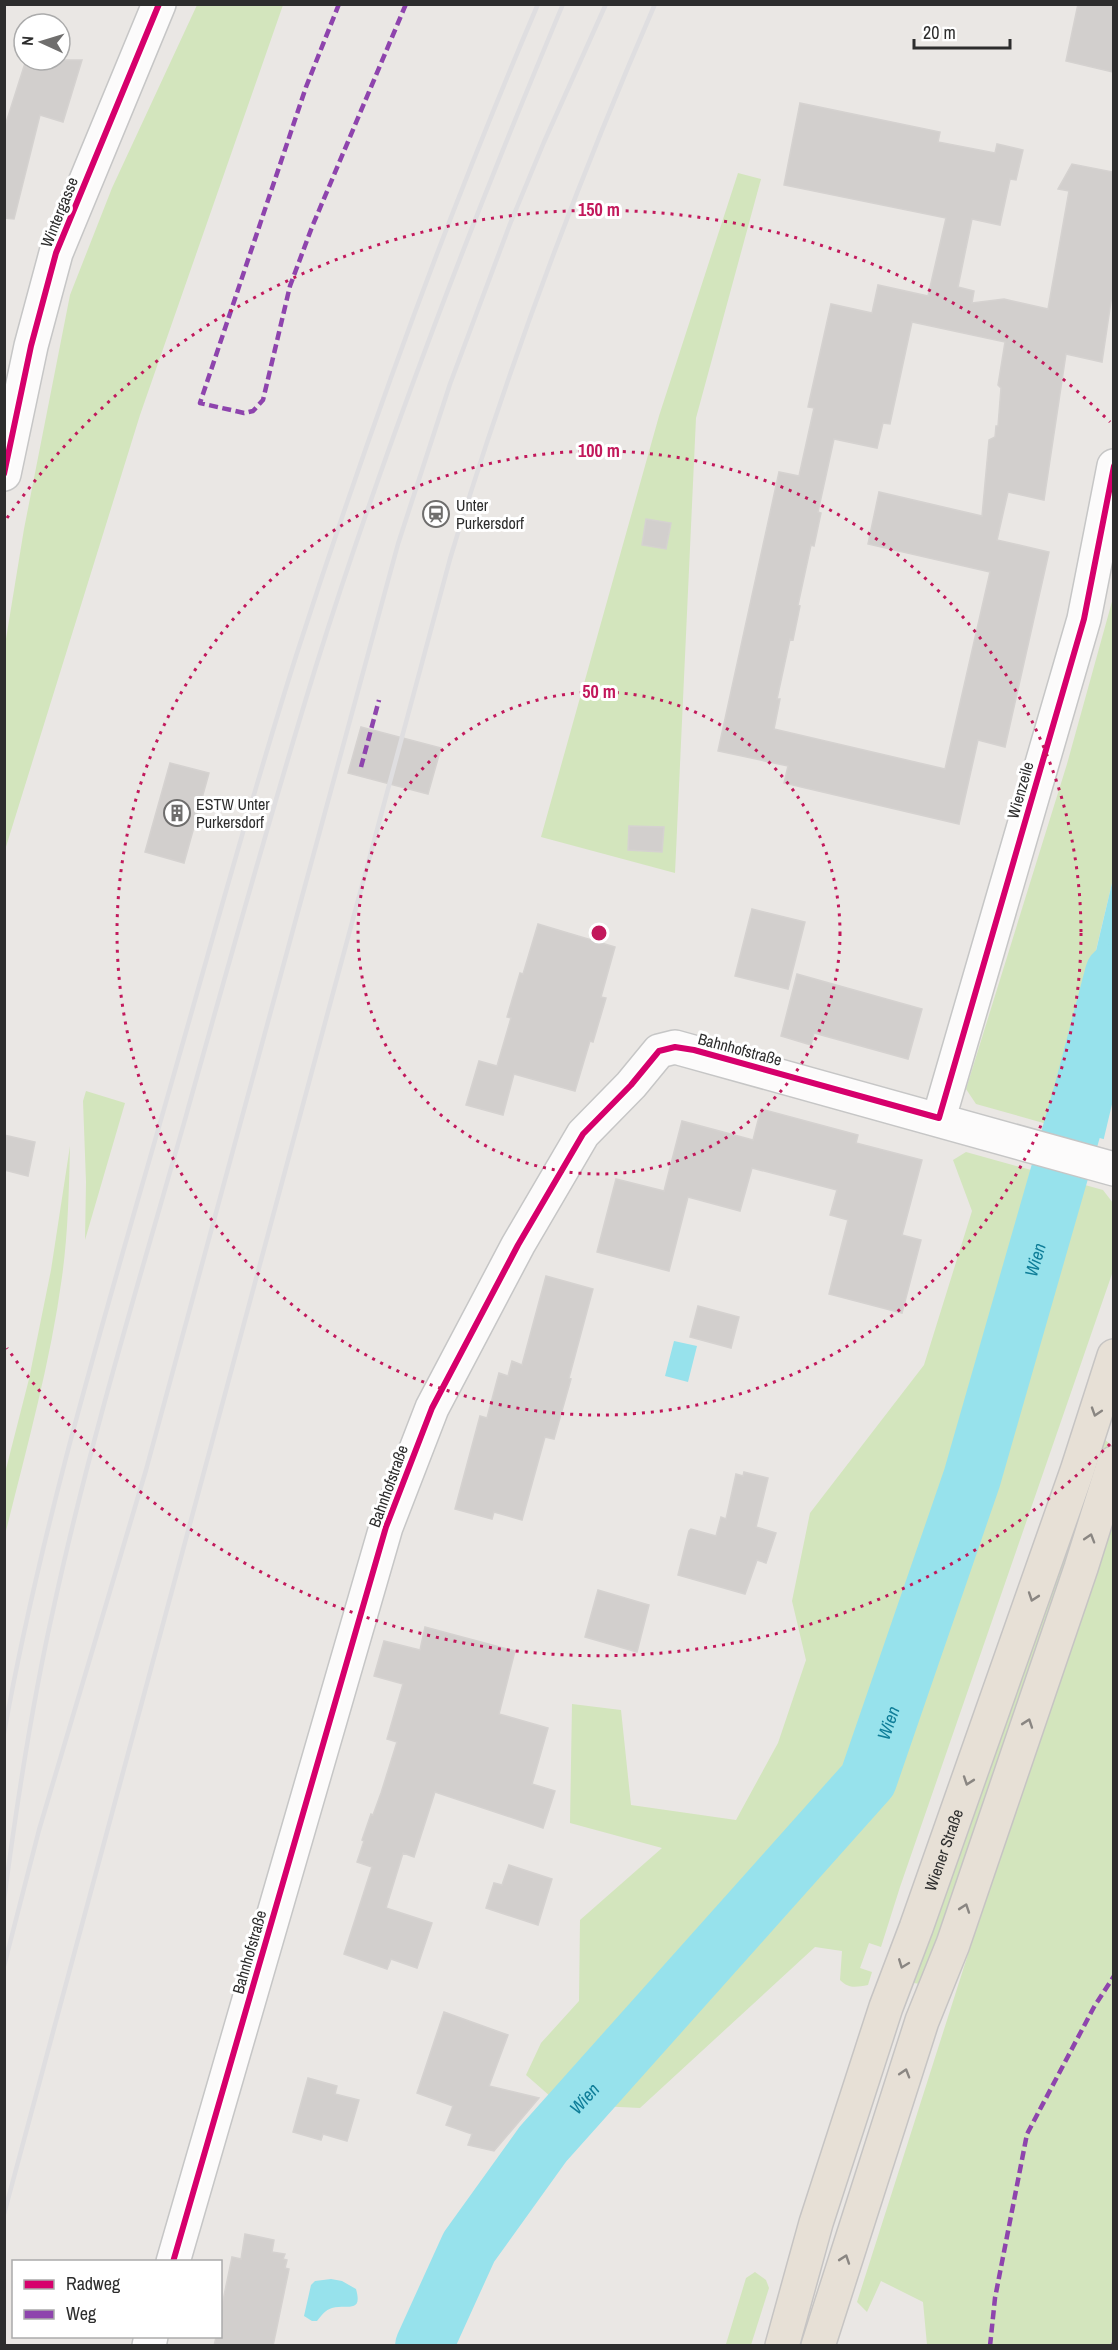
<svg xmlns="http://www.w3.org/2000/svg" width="1118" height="2350" font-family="'Archivo Narrow',sans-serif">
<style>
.green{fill:#d3e5bd}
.water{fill:#97e2ec}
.pier{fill:#eae7e4}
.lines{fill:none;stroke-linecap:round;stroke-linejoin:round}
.river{stroke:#97e2ec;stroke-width:58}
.building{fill:#d2cfcd;stroke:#d5d2d0;stroke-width:1.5;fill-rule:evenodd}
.minor-casing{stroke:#c6c6c6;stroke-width:36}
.major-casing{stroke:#c6c4c3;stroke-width:36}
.minor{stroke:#fcfbfb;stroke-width:33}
.major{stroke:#e7e0d6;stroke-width:33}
.rail{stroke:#dfdee0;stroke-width:4.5}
.quiet{stroke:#8e44ad;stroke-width:4.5;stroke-dasharray:9 4.5;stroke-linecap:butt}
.cycleway-casing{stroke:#fff;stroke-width:10}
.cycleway{stroke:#d6006c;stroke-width:6}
.oneway{stroke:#8a8682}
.ring{fill:none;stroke:#c2185b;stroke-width:3;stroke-dasharray:3 6}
.labels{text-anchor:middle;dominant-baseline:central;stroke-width:6;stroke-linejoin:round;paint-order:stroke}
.street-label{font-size:16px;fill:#2d2d2d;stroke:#fff}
.poi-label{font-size:16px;fill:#2d2d2d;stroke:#fff;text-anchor:start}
.water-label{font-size:18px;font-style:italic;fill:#0e7d98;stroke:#fff}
.centre{fill:#c2185b;stroke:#fff;stroke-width:3}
.ring-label{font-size:18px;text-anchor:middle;font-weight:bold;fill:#c2185b;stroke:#fff;stroke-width:6;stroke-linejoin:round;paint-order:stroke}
</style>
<rect width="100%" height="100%" fill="#eae7e4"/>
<path class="green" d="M197,5h86l-143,410 -135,435v-205l19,-116 46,-234 42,-107z
M738,173l23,6 -65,239 -21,455 -134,-36 118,-421z
M1113,598v281l-59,247 -78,-22 -10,-15 101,-325z
M86,1091l39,12 -40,137 1,-58 -3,-81z
M70,1146c-1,44 -2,88 -8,131 -12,88 -36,173 -57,258v-62l24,-94 22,-109z
M966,1152l137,38 10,13v68l-213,616 -19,60 -12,-4 -9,25 12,4 -4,13c-12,2 -19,4 -28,-5l2,-29 -27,-4 -175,161 -81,-4 -33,-29 15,-32 38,-42 1,-81 82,-72 -92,-25 2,-119 49,6 10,95 105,15 42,-77 28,-83 -14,-59 18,-88 114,-148 48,-154 -19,-51z
M1104,1439l6,5 -188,537 -2,3 -6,-1 -1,-3z
M1113,1517v828h-186l-4,-43 -42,-21 -14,31 -10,-10 181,-567z
M755,2272l11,8 3,8 -18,57 -25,-1 20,-66z"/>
<path class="water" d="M1113,879v221l-14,59 -49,-14z
M674,1341l23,5 -9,36 -23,-6z
M331,2279l11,2 14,8c7,25 -9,15 -24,19 -7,2 -10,7 -15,13h-5l-8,-5 7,-31 4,-4z"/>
<path class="pier" d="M1051,1125l56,15 -5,20 -55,-15z"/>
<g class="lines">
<path class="river" id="s1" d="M424,2346l45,-99 74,-103 325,-364 104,-302 111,-387 31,-118"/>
</g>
<path class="building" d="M1078,4h35v68l-47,-11z
M26,60h56l-19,62 -23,-7 -26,104 -10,-1v-89z
M800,103l140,29 -2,10 57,11 2,-9 26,6 -7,30 -6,-1 -10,46 -28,-6 -14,68 16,4 -2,12 32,-4 44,10 21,-118 -11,-2 14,-25 41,8v116l-11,74 -36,-8 -22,146 -36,-8 -11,48 52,12 -44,195 -27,-7 -19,84 -175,-41 4,-17 -70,-15 61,-279 20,4 15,-68 -6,-1 23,-103 41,9 6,-28 50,11 18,-78 -162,-33zM912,322l93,20 -7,43 3,3 -3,38h-2l-1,11 -6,3 -7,76 -103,-24 -11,52 122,28 -45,197 -171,-40 6,-30h-3l13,-60 3,1 7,-34 -2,-1 13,-60 3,1 7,-33 -3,-1 16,-73 43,9 6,-25 7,1z
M646,519l25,4 -5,26 -24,-4z
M361,727l80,21 -13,46 -80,-21z
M170,763l39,10 -25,90 -39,-11z
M629,826l35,1 -2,25 -34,-2z
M752,909l53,13 -17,67 -53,-13z
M538,924l77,23 -14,50 5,1 -13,44 -3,-1 -15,50 -61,-17 -11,41 -37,-10 13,-44 18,5 14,-48 -4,-1 13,-44 3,1z
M797,974l125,35 -14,50 -94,-26 -3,12 -30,-9z
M761,1109l97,26 -2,8 66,17 -20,75 19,5 -19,73 -73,-19 19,-74 -18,-5 7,-25 -85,-22 -12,43 -52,-14 -19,74 -72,-19 19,-73 48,12 18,-70 71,19z
M4,1135l31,7 -7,34 -24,-6z
M546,1276l47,13 -24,89 2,1 -17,60 -9,-2 -23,83 -28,-8 -2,7 -37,-10 25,-93 7,2 12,-45 9,3 4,-15 10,4z
M698,1306l41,11 -8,31 -41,-11z
M744,1472l24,6 -12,49 20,6 -10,30 -9,-3 -12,34 -67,-19 11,-44 2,-2 25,7 5,-19 5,2 10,-45 7,2z
M598,1590l51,15 -12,47 -52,-15z
M425,1627l90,24 -16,63 49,14 -16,56 23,7 -12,37 -108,-36 -21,65 -11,-4 -17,55 46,15 -15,45 -26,-9 -4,10 -43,-15 28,-87 -15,-5 7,-21 -2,-1 9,-26 2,1 8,-22 16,-51 -10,-3 16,-55 -29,-8 10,-35 36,9z
M509,1865l43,14 -14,46 -52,-17 8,-25 8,2z
M444,2012l64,23 -19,51 50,12 -45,53 -26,-6 4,-11 -26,-9 7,-19 -36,-13z
M308,2078l29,8 -2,8 24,6 -12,41 -24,-7 -2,6 -28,-8z
M245,2234l29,6 -2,12 13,2 -2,5 4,1 -2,8 4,1 -16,77h-59l2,-9h4v-22l12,-58 9,2z"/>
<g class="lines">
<defs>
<path id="minor" d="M4,474l27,-128 25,-93 103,-249
M939,1118l145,-499 30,-153
M173,2262l213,-735 46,-119 86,-163 65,-111 48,-49 28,-34 16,-4 439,122
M149,2346l2,-10"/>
<g id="major">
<path id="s2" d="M782,2346l34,-123 70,-216 30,-79 161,-457 37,-115"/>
<path d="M818,2346l104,-325 31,-77 128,-376 33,-105"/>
</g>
</defs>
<use href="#minor" class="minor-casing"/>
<use href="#major" class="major-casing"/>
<use href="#minor" class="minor"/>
<use href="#major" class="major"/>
<path class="rail" d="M4,1733c40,-221 107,-437 168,-652 41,-143 80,-287 125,-428 71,-220 150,-437 241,-649
M4,1900c13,-99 28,-197 50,-294 36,-165 86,-328 132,-490 42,-150 84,-301 130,-450 70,-224 156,-445 247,-662
M4,1966l35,-136 107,-360 252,-926 52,-160 60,-160 34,-82 62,-138
M4,2214l446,-1655c57,-189 126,-373 205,-555"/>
<path class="quiet" d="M339,4l-33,83 -106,316 44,10 9,-2 10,-11 27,-114 22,-59 94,-223
M361,767l18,-67
M990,2346l5,-48 32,-164 67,-127 20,-31
M1113,2346l1,-3"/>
<defs>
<path id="cycleway" d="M4,474l27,-128 25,-93 103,-249
M173,2262l213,-735 46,-119 86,-163 65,-111 48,-49 28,-34 16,-4 19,3 245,68 145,-499 30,-153"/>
</defs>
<use href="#cycleway" class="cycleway-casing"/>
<use href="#cycleway" class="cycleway"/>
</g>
<defs><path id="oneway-chevron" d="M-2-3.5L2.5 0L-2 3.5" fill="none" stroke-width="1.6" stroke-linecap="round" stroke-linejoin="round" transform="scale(1.5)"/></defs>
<g class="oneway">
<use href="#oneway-chevron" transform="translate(1096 1412) rotate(108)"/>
<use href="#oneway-chevron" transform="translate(1090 1538) rotate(-73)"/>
<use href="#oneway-chevron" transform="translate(1033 1597) rotate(109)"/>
<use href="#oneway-chevron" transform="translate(1028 1723) rotate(-71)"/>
<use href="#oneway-chevron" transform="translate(968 1781) rotate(109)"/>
<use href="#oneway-chevron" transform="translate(965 1908) rotate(-71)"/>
<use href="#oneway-chevron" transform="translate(903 1964) rotate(111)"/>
<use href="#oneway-chevron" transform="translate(905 2073) rotate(-73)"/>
<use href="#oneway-chevron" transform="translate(845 2259) rotate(-71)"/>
</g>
<g class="ring">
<circle cx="599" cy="933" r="241"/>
<circle cx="599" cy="933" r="482"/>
<path d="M1110 1444A723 723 0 0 1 7 1348M7 518A723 723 0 0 1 1110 422"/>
</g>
<defs>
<symbol id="station-ring" viewBox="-11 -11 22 22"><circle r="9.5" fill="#fff" stroke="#6f6e6d" stroke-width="1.5"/><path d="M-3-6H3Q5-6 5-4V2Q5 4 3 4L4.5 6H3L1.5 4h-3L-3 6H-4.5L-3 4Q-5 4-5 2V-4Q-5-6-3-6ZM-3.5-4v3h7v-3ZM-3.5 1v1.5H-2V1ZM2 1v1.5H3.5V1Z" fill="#6f6e6d"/></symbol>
<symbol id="building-ring" viewBox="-11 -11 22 22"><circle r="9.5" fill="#fff" stroke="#6f6e6d" stroke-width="1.5"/><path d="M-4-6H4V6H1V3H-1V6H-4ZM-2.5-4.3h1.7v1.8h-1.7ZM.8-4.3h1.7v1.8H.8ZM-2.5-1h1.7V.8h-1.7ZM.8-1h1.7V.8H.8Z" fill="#6f6e6d"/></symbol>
</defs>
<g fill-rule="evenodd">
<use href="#station-ring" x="421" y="499" width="30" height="30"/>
<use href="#building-ring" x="162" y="798" width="30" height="30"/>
</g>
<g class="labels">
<g class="street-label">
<text transform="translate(59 212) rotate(-68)">Wintergasse</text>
<text transform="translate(1020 790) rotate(-74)">Wienzeile</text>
<text transform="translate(740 1049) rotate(15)">Bahnhofstraße</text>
<text transform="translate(388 1486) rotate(-70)">Bahnhofstraße</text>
<text stroke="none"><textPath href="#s2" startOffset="522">Wiener Straße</textPath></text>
<text transform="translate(249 1952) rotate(-74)">Bahnhofstraße</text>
</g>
<g class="poi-label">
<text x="456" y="505">Unter<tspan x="456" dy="18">Purkersdorf</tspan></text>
<text x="196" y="804">ESTW Unter<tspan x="196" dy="18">Purkersdorf</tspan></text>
</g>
<g class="water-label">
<text stroke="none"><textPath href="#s1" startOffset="1270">Wien</textPath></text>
<text stroke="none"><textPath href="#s1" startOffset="784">Wien</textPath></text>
<text stroke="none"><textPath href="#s1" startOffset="297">Wien</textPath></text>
</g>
</g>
<circle cx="599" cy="933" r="9" class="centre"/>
<g class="ring-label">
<text x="599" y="216">150 m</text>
<text x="599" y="457">100 m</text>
<text x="599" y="698">50 m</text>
</g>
<rect width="1118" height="2350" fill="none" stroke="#2d2d2d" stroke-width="12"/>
<rect x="12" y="2260" width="210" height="78" fill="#ffffff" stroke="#ababab" stroke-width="1.5"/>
<rect x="24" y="2280" width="30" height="9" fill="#d6006c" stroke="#ababab" stroke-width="1.5"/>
<text x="66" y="2290" font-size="18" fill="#2d2d2d">Radweg</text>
<rect x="24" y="2310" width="30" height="9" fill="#8e44ad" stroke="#ababab" stroke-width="1.5"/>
<text x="66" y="2320" font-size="18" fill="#2d2d2d">Weg</text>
<g transform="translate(42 42) rotate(274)"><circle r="28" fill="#ffffff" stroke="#ababab" stroke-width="1.5"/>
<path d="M0-4.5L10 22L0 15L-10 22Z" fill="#6f6e6d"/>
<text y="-9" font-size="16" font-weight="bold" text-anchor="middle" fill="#2d2d2d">N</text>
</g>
<path d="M914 39v9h96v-9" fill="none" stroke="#2d2d2d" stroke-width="3"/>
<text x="923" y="39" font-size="18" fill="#2d2d2d" stroke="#ffffff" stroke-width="4.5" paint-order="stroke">20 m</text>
</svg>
